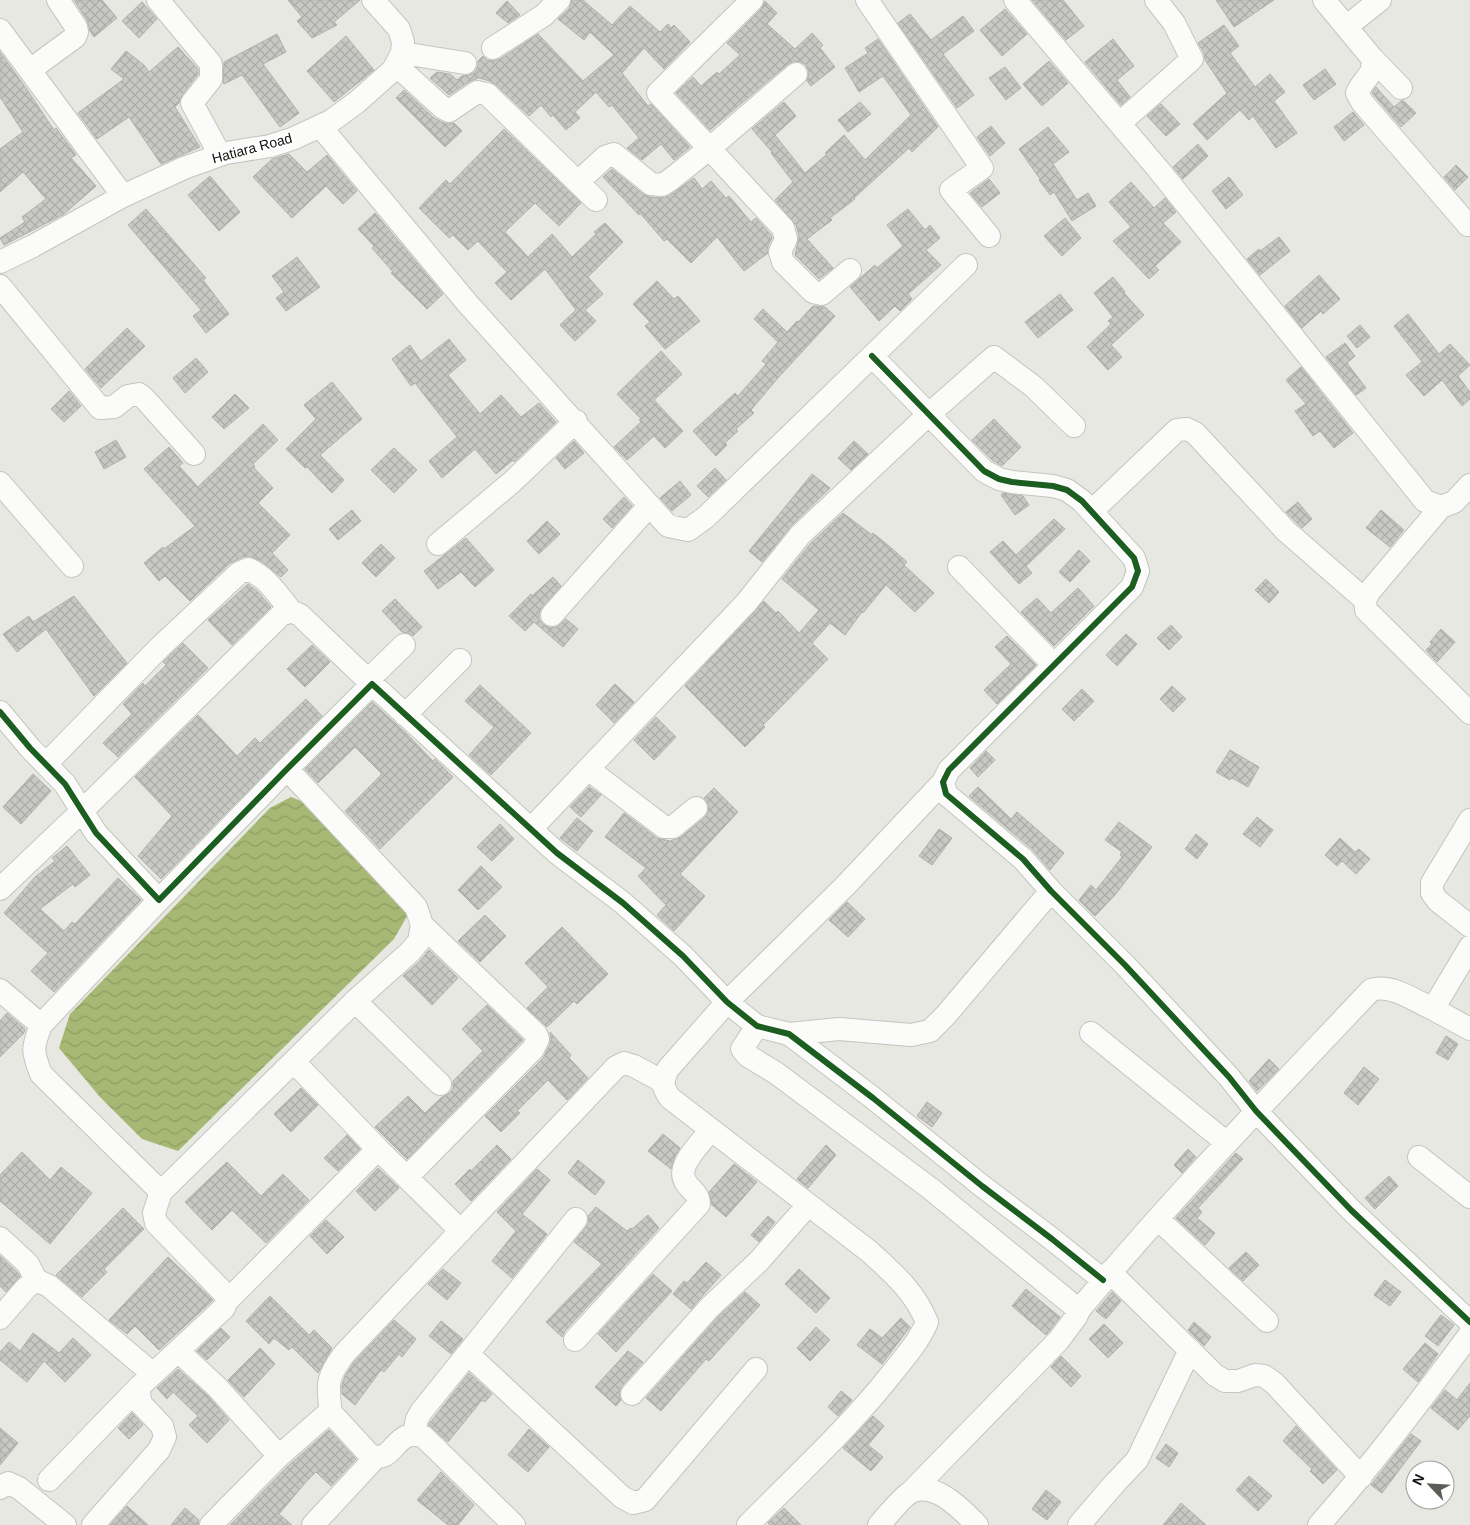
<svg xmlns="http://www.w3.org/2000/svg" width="1470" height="1525" font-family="Helvetica,sans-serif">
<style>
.water{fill:url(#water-waves)}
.building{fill:url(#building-cross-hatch);stroke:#b1b2ad}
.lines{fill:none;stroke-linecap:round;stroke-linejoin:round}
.minor-casing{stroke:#c3c5bf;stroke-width:24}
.minor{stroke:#fbfcfa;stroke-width:22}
.cycleway-casing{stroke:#fff;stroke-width:9}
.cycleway{stroke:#1b5e20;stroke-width:6}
.labels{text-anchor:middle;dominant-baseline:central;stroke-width:4;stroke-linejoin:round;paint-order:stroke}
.street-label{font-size:14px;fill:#10120d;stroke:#fff}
</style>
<defs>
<pattern id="water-waves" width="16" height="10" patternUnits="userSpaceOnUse" patternTransform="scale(1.25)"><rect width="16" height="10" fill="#a7b874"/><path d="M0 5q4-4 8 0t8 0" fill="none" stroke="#8f9d63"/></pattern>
<pattern id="building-cross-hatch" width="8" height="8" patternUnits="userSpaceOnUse" patternTransform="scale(1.25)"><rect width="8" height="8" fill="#c8c9c4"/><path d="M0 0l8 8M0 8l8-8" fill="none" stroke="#abaca7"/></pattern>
</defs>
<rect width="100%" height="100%" fill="#e6e8e1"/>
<path class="water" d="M291,797l30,12 89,102 -16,28 -216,212 -36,-12 -42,-42 -41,-49 11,-34 200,-206z"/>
<path class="building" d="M74,0h28l15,18 -23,19 -4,-6 -3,-11z
M288,0h72l-26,22 3,3 -25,13 -15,-17 5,-4z
M572,0h11l29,25 18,-19 30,26 8,-8 3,4 3,-3 16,17 -26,27 -20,-21 -22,25 26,33 3,-2 39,43 -16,13 -13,-16 -19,16 -15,-12 12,-10 -27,-33 -3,2 -13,-15 -21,20 5,6 -14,12 -13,-15 -2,2 -10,-12 -12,11 -33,-31 -6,-4 -11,-3 -9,3 -21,14 -19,-17 7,-6 13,2 7,6 5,-4 7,-1 6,-3 3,-6v-5l5,-5 4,4 6,1 7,-2 38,-25 45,47 31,-26 -24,-23 -6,8 -26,-21 11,-10z
M1032,0h31l21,26 -18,14z
M1216,0h58l-40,27z
M507,1l13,14 -12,8 -12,-10z
M765,1l12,12 -10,11 28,25 17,-16 11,12 -3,3 15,19 -24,19 -4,-5 2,-9 -3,-7 -5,-3 -7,-1 -6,3 -78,66 -34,-37 17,-16 8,9 16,-14 2,2 21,-19 -13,-12 34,-34z
M142,2l15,17 -18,19 -17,-17z
M1005,9l22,25 -25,22 -22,-26z
M910,14l21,26 32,-24 11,15 -31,23 31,41 -17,13 -59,-85z
M1224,25l15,21 -9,7 25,34 15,-13 15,18 -11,9 23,32 -21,15 -23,-32 -4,4 -9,-10 -33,30 -14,-16 34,-31 -22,-33 -1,-7 -6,-10z
M277,34l9,18 -23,12 36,49 -19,14 -38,-52 -18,9 -1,-1 1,-21z
M346,36l28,34 -40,32 -27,-31z
M878,39l60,88 -26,25 -3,-4 -55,50 1,1 -25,19 2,2 -25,19 26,29 -14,11 -24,-24 4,-19 -3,-11 -21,-25 18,-18 -22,-29 1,-1 -20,-23 32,-27 12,14 -21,19 30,38 22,-19 -2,-1 19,-18 21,25 46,-45 -28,-39 -24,16 -14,-24 23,-15 -3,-5z
M1113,39l21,27 -17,14 13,17 -9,8 -36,-43z
M178,47l20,22v5l-16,21 -3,8 -4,4 25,40 -39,17 -32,-47 -32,22 -19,-26 46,-34 -13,-10 15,-18 18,14 5,7z
M0,52l26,36 28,42 2,-2 20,27 -5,3 25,28 -32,28 -60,31 -4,-7 25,-16 -3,-5 24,-18 -23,-27 -23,20v-43l23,-17 -23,-35z
M1049,61l19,22 -26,23 -19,-22z
M1005,67l16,21 -15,12 -17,-22z
M1325,69l11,15 -22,16 -11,-15z
M1376,87l18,20 7,-6h3l12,12 -15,14 -28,-33 -1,-1z
M404,90l30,28 10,5 5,1 5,-1 8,8 -17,16 -49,-49z
M860,102l11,12 -23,18 -10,-12z
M1161,104l19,20 -14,12 -19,-20z
M1353,112l11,13 -20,16 -10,-14z
M991,126l14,17 -15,13 -13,-19z
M1048,127l21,25 -16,12 24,36 11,-7 8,13 -24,15 -18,-29 -4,3 -11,-15 1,-1 -21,-30z
M504,129l77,74 -22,23 -24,-23 -30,29 23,25 24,-23 20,23 24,-23 -2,-2 11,-9 18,19 -35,35 15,17 -18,16 11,11 -21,20 -15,-16 16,-15 -31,-41 -34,31 -16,-17 12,-11 -29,-31 -10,9 -15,-15 -4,3 -30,-30 27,-28 4,4z
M1198,144l10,12 -25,23 -10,-12z
M289,154l18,18 20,-17 30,36 -14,13 -17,-18 -34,32 -39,-41 19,-18z
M1456,165l12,12 -13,13 -11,-13z
M612,169l31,25 7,3 11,1 8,-2 25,-18 8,11 9,-8 15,17 3,-2 22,26 5,-4 15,17 1,3 -4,8v7l-24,18 -27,-34 -26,26 -24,-24 -3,2 -24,-28 -1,2 -36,-38z
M210,176l30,36 -21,19 -31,-36z
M1229,177l14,18 -17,14 -14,-18z
M989,179l11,14 -18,14 -12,-14z
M1131,182l23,26 11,-10 11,14 -13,11 18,19 -26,24 4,4 -10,9 -36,-38 18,-14 -22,-25z
M146,209l60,69 -3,2 26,34 -23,19 -13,-17 8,-6 -73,-85z
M908,209l17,21 5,-5 10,13 -14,12 15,15 -33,29 4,5 -12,12 -5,-5 -16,15 -29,-34 25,-22 2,3 26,-22 -16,-21z
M375,213l68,81 -16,15 -36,-36 2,-1 -21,-24 2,-2 -16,-17z
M1065,218l16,20 -19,18 -18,-20z
M1279,237l11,14 -30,24 -13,-16 12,-10 1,2z
M297,257l23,30 -34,24 -10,-13 8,-6 -12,-16z
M1319,275l21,24 -17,15 -2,-3 -19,17 -17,-22z
M1113,277l12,15 -1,1 20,22 -33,30 11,12 -14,13 -21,-23 24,-23 -3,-3 5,-4 -19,-24z
M657,281l17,18 4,-3 22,25 -35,28 -20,-23 5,-4 -17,-18z
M1060,294l13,16 -35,28 -13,-16z
M813,306l12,1 10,9 -58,63 -26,31 3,3 -18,16 2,2 -13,12 2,2 -11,11 -23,-25 42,-38 3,3 28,-32 -4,-3 16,-19 -24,-23 9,-10 24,23 10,-11 1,1z
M1408,314l31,40 11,-10 20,21 -12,11 12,16v7l-8,7 -20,-26 -18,16 -18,-21 16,-13 -28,-36z
M1360,325l10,12 -13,11 -10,-12z
M127,328l18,18 -44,42 -16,-19z
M449,339l17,21 -18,15 32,39 21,-19 20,22 18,-14 17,19 -42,40 -1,-2 -17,14 -21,-25 -33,29 -13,-17 28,-24 -42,-54 -4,3 -19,-27 18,-14 11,16z
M1345,343l10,13 -8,7 19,25 -10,7 -30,-38z
M661,351l21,23 -28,26 29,31 -18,17 -11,-12 -27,24 -13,-13 27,-25 -2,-2 2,-1 -24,-25z
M196,358l12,14 -23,21 -12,-15z
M1301,367l52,66 -19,15 -14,-17 -7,5 -18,-25 11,-7 -20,-24z
M332,382l30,37 -42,36 24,25 -12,13 -25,-26 -2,1 -19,-19 30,-30 -12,-14z
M69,391l12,15 -17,16 -13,-13z
M235,394l14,14 -25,21 -12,-12z
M994,419l27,28 -19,19 -10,-6 -20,-20z
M263,424l15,16 -25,24 2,3 -1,1 19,20 -15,15 32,32 -18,18 16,17 -7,7 -20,-16 -12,-5 -6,1 -13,6 -40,38 -25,-25 -6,5 -15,-18 19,-16 1,2 31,-23 -51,-57 25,-22 14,16 -4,3 19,21z
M116,440l10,17 -22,12 -9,-17z
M574,441l10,12 -19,16 -9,-11z
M854,441l14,13 -17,16 -13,-12z
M394,448l23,22 -23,23 -23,-23z
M715,468l11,12 -18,17 -11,-11z
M812,474l18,14 -39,38 -29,36 -13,-11z
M680,481l11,14 -19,16 -12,-13z
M1003,493l20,3 6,9 -14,10 -14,-20z
M624,497l8,9 -20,22 -9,-9z
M1298,502l14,17 -10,9 -16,-16z
M352,510l9,11 -23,19 -9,-11z
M1381,510l23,20 -14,17 -24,-19z
M843,513l29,22 1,-2 16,13 18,16 -3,3 30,28 -19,19 -29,-27 -23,28 -1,-1 -17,23 -15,-12 -18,20 16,16 -65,66 2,2 -20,20 -60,-61 79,-85 12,12 2,-2 21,22 20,-23 -37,-31 28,-35z
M1054,519l11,10 -39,37 6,7 -13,11 -29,-32 13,-11 13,14z
M547,521l13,13 -21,20 -12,-13z
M466,538l28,32 -19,17 -14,-15 -23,17 -14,-18z
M381,544l14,14 -19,19 -14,-14z
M1079,550l11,11 -20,21 -11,-10z
M553,577l8,9 -19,21 -3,6v6l4,5 7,4 7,-1 9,-8 12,10 -15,18 -29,-25 -9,9 -16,-15 22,-22 1,2z
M1266,579l13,13 -10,11 -14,-13z
M248,584l9,7 14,16 -39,38 -24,-25z
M1078,588l16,18 -40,40 -33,-34 16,-14 14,15z
M74,596l53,67 -33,33 -48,-67 -29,23 -14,-18 26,-18 4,6z
M395,599l27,28 -9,9 -5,-3 -6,-1 -20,-21z
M1171,625l11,12 -13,13 -12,-12z
M1441,629l14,13 -18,20 -11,-12 6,-6 -2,-2z
M1126,634l11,10 -20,22 -11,-11z
M1007,636l29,29 -39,39 -13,-14 27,-26 -16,-17z
M183,643l25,25 -90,89 -15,-14 29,-29 -9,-10 20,-21 2,3 21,-21 -3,-3z
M312,645l18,17 -25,25 -18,-18z
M615,684l19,18 -20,21 -18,-18z
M480,685l51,48 -40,42 -22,-20 25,-28 -29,-26z
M1172,686l14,13 -13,13 -13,-13z
M1082,689l12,12 -20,20 -12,-12z
M306,699l16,17 -161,163 -23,-23 34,-40 -37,-39 63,-62 39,41 18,-18 5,5z
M372,702l35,32 26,27 2,-2 18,18 -73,72 -35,-38 36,-36v-2l-26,-26 -37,36 -13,-14z
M656,717l20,20 -22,23 -20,-20z
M1230,750l29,17 -11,20 -16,-9 -2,2 -14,-8z
M986,751l9,9 -17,17 -8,-9z
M33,774l18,17 -30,33 -18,-17z
M589,787l12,8 -20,22 -11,-10z
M978,787l33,32 6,-7 47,41 -14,17 -18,-21 -63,-53z
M714,788l24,24 -58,62 25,22 -31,35 -17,-16 9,-10 -28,-29 8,-8 -41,-31 19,-24 33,25 13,3 11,-4 23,-19 4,-5 1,-8 -5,-7z
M1257,817l16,13 -13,17 -17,-13z
M577,818l16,13 -16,20 -17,-13z
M1119,822l33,25 -37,48 -20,21 -16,-16 12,-15 5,5 26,-33 -2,-2 2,-3 -17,-12z
M500,824l14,15 -22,22 -15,-14z
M939,829l13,9 -20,27 -13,-9z
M1196,834l12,10 -11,15 -12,-10z
M1340,838l15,14 4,-3 11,10 -14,15 -14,-13 -5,5 -12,-11z
M67,846l23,29 -15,12 -2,-3 -33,25 24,22 8,-9 3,2 43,-46 23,22 -87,92 -23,-21 17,-18 -44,-40 31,-36 20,-16 -3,-3z
M481,866l21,21 -24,23 -20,-20z
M847,902l18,17 -17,18 -19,-17z
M485,915l21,21 -26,26 -22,-21z
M562,927l46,47 -31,30 -3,-3 -27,26 -20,-19 21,-21 -23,-24z
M429,950l29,28 -26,27 -29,-29 16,-14z
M487,1005l36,35 -1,1 -115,118 -32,-32 33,-31 17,17 17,-16 8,-4 3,-5v-7l30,-30 -21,-22z
M7,1013l18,16 -1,4 -24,24v-36z
M550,1032l21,23 -2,3 19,20 -21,22 -19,-20 -31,31 3,2 -19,19 -16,-16 58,-58 7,-14 1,-5z
M1446,1036l12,8 -10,16 -12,-7z
M1269,1059l10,10 -22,22 -8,-10z
M1364,1067l15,12 -21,26 -14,-12z
M301,1088l17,17 -27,27 -17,-18z
M927,1102l15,11 -10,14 -15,-11z
M663,1134l17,14 -5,8 -4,13 -23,-18z
M347,1135l13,14 -22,22 -14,-13z
M497,1145l14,14 -40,42 -16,-17 15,-15 1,2z
M826,1145l10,10 -28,33 -11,-9z
M1188,1149l8,8 -14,16 -8,-8z
M22,1152l28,28 11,-13 31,26 -42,51 -50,-43v-26z
M1236,1153l7,6 -45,49 4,4 -5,6 18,15 -10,12 -29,-27z
M578,1160l27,22 -10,13 -27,-22z
M227,1162l34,34 22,-22 26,26 -43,43 -34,-33 -20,20 -27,-28z
M734,1164l23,18 -31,35 -14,-12 -3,-13z
M378,1168l21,20 -24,23 -19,-20z
M537,1169l13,11 -28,34 25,20 -35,44 -20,-17 24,-30 -19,-19z
M1389,1176l9,10 -23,23 -10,-11z
M596,1207l31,24 4,-3 1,1 16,-14 11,13 -94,103 -3,6 -16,-15 56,-58 -28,-22 12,-15 3,-6 -1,-5z
M123,1208l21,21 -40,40 3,3 -25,25 -26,-22z
M768,1216l7,6 -16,20 -8,-7z
M326,1220l18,17 -17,17 -17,-18z
M1246,1252l13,13 -16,16 -14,-13z
M0,1256l17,16 3,4 -14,16 -6,-6z
M168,1257l45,43 -54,50 -24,-24 -8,8 -18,-14z
M706,1262l15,13 -30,34 -18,-15 11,-13 3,2z
M443,1269l18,14 -14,17 -19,-16z
M799,1269l31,29 -14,15 -31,-29z
M653,1274l19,17 -56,61 -18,-18z
M1385,1280l16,12 -11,14 -16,-11z
M1026,1289l34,28 -14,18 -34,-29z
M745,1292l15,13 -51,56 -3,-2 -45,52 -15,-13 73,-82z
M1112,1292l9,9 -15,18 -10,-8z
M270,1296l39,39 5,-5 18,18 -14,25 -26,-26 -3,3 -15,-12 -5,6 -23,-23z
M1441,1315l13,10 -16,21 -13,-10z
M901,1318l9,9 -28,37 -25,-19 13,-16 12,9z
M394,1320l22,19 -14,18 -3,-3 -15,18 -3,-2 -26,35 -13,-11v-9l3,-9 9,-14z
M441,1321l22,18 -12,15 -22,-18z
M1194,1322l17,15 -7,9 -16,-16z
M1104,1324l19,19 -15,15 -19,-19z
M816,1327l14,13 -20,21 -13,-13z
M221,1328l9,9 -23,23 -10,-9z
M33,1333l26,20 14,-15 18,17 -26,27 -21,-21 -17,21 -27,-22v-8l9,-10 11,9z
M1425,1343l13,11 -20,28 -15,-13z
M260,1348l15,16 -31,33 -16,-17z
M628,1351l15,11 -21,24 -3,6 2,8 -5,6 -21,-19z
M1061,1356l20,20 -10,11 -20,-20z
M178,1369l30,27 21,24 -22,23 -18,-18 9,-9 -25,-24 -6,7 -10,-11z
M469,1373l23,21 -7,8 -3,-2 -34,42 -19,-17v-1z
M1470,1383v33l-12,14 -27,-22 14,-18 12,10z
M841,1391l11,9 -14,16 -10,-9z
M132,1413l11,12 -14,14 -11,-11z
M873,1416l11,10 -16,19 15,12 -12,14 -28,-23z
M1296,1426l41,44 -14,14 -13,-13 2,-2 -29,-28z
M0,1428l18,15 -18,22z
M529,1429l20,18 -21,25 -20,-17z
M329,1430l27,29 -25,27 -15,-14 -10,10 -27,32 13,11h-62l58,-59z
M1411,1434l10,7 -39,52 -11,-8z
M1166,1444l12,9 -9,14 -13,-9z
M441,1472l33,33 -16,20h-10l-31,-25z
M1249,1476l23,20 -14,15 -22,-21z
M1046,1490l15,12 -14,18 -15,-11z
M1181,1503l25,22h-43z
M127,1506l21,19h-38z
M185,1508l14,12 -1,5h-27z
M784,1508l17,17h-31l-2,-2z"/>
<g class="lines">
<defs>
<path id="minor" d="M158,0l53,64v15l-19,24 28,52
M752,0l-94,93 125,135 3,11 -6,13 3,10 30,30 9,2 28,-24
M867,0l115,168 -31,22 38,46
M1015,0l143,169 267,332 16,6 13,-5 16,-17
M1324,0l48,58c3,18 -8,19 -15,35l5,9 106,123
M1346,27l34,-27
M0,30l123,166
M493,48l51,-33 15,-15
M402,53l63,10
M1372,58l29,30
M396,65l47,43 6,3 28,-19 10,2 109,106
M30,70l45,-33 2,-5 -1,-5 -18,-27
M1120,123l72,-64 -18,-36 -18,-23
M320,126l148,178 200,222 20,4 18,-13 260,-252
M578,182l27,-25 9,-3 37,30 11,1 8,-5 39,-31 87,-75
M0,262l33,-16 90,-50 61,-28 42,-15 44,-7 22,-7 39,-18 26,-19 36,-32 9,-17 1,-11 -4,-13 -26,-29
M0,286l100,122 14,-1 14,-11 11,-2 6,5 49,55
M872,356l112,115 15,8 13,3 41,4 14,4 15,11 52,57 4,13 -6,16 -183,183 -6,12 3,12 77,65 28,32 74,74 104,112 27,34 95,99 119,112
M0,483l72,83
M1441,507l-72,85 -4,8 1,10 104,103
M1092,511l85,-81 10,-1 8,4 91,98 79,69
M438,544l74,-62 64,-61
M959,567l95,98
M552,615l97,-109
M368,680l36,-35
M0,712l30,36 35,36 31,49 63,67 128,-131 85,-85 185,169 66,50 60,53 44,46 30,24 32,8 84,64 109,88 70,53 51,41
M405,715l55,-55
M46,764l114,-117 79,-74 9,-4c19,8 30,26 43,42
M588,769l76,58h9l23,-19
M1470,820l-38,63v10l6,8 32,25
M531,829l215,-226 54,-68 128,-120 66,-58 40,30 40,39
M0,889l82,-78 199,-196 10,-4 9,4 72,69
M159,900l-118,125c-9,23 -9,26 0,49l120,118 194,-191 55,-49 9,-11 3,-16 -6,-18 -129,-138
M1470,947l-37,62 37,20
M0,990l41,35
M355,1001l85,83
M757,1026l-15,23 6,7 28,17 155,116 148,121
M1091,1033l136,110
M789,1034l50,-5 72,6 19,-4 15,-15 106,-125
M294,1062l84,87 83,82
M1419,1157l51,40
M407,1177l126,-128 5,-10 -2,-5 -114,-109
M1158,1219l109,102
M0,1238l28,26 8,16
M1110,1272l105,103 10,6h13l17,-6 9,1 10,7 87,94
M227,1301l151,-152
M0,1318l26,-30 10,-8 13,6 104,88
M575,1340l124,-136c-1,-13 -9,-13 -14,-23 -9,-16 17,-39 26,-51
M178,1351l39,36 62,69
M468,1354l154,143 11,6 12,-3 111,-131
M632,1394l78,-87 49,-46 49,-56
M331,1415c-3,-31 -6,-35 13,-61l272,-287 8,-4 10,3 28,15
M414,1433l3,-14 4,-7 155,-193
M49,1480l91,-94
M0,1488l8,-5 11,5 46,37
M911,1492l147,-151 18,-24 3,-7c92,-111 193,-215 292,-320 20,-7 44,11 62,19
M93,1525l66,-75 6,-13 -3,-11 -21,-22 -2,-9 1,-9 84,-78 3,-7 -3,-8 -68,-70 -2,-10 7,-21
M211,1525l68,-69 47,-41 8,1 35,38c25,14 25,-29 55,-17l90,88
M313,1525l63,-68
M748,1525c49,-50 102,-98 145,-153 13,-16 26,-31 34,-50 -13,-31 -33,-48 -57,-70l-200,-154c-8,-11 -8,-16 -2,-29l59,-67 119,-117 97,-103
M879,1525c7,-8 24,-29 32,-33 25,-11 51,18 66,33
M1079,1525l36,-42 22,-23 53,-110
M1319,1525c54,-61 103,-126 151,-191"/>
</defs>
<use href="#minor" class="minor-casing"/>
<use href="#minor" class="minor"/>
<defs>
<path id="cycleway" d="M872,356l112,115 15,8 13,3 41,4 14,4 15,11 52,57 4,13 -6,16 -183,183 -6,12 3,12 77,65 28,32 74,74 104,112 27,34 95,99 119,112
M0,712l30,36 35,36 31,49 63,67 128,-131 85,-85 185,169 66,50 60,53 44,46 30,24 32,8 84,64 109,88 70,53 51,41"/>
</defs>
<use href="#cycleway" class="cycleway-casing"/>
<use href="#cycleway" class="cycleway"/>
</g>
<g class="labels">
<g class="street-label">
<text transform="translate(252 148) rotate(-15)">Hatiara Road</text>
</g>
</g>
<g transform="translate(1430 1485) rotate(295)"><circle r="24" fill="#ffffff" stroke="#9fa09e"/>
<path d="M0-4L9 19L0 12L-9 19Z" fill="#5b5d57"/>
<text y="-8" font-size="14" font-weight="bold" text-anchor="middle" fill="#10120d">N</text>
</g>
</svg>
